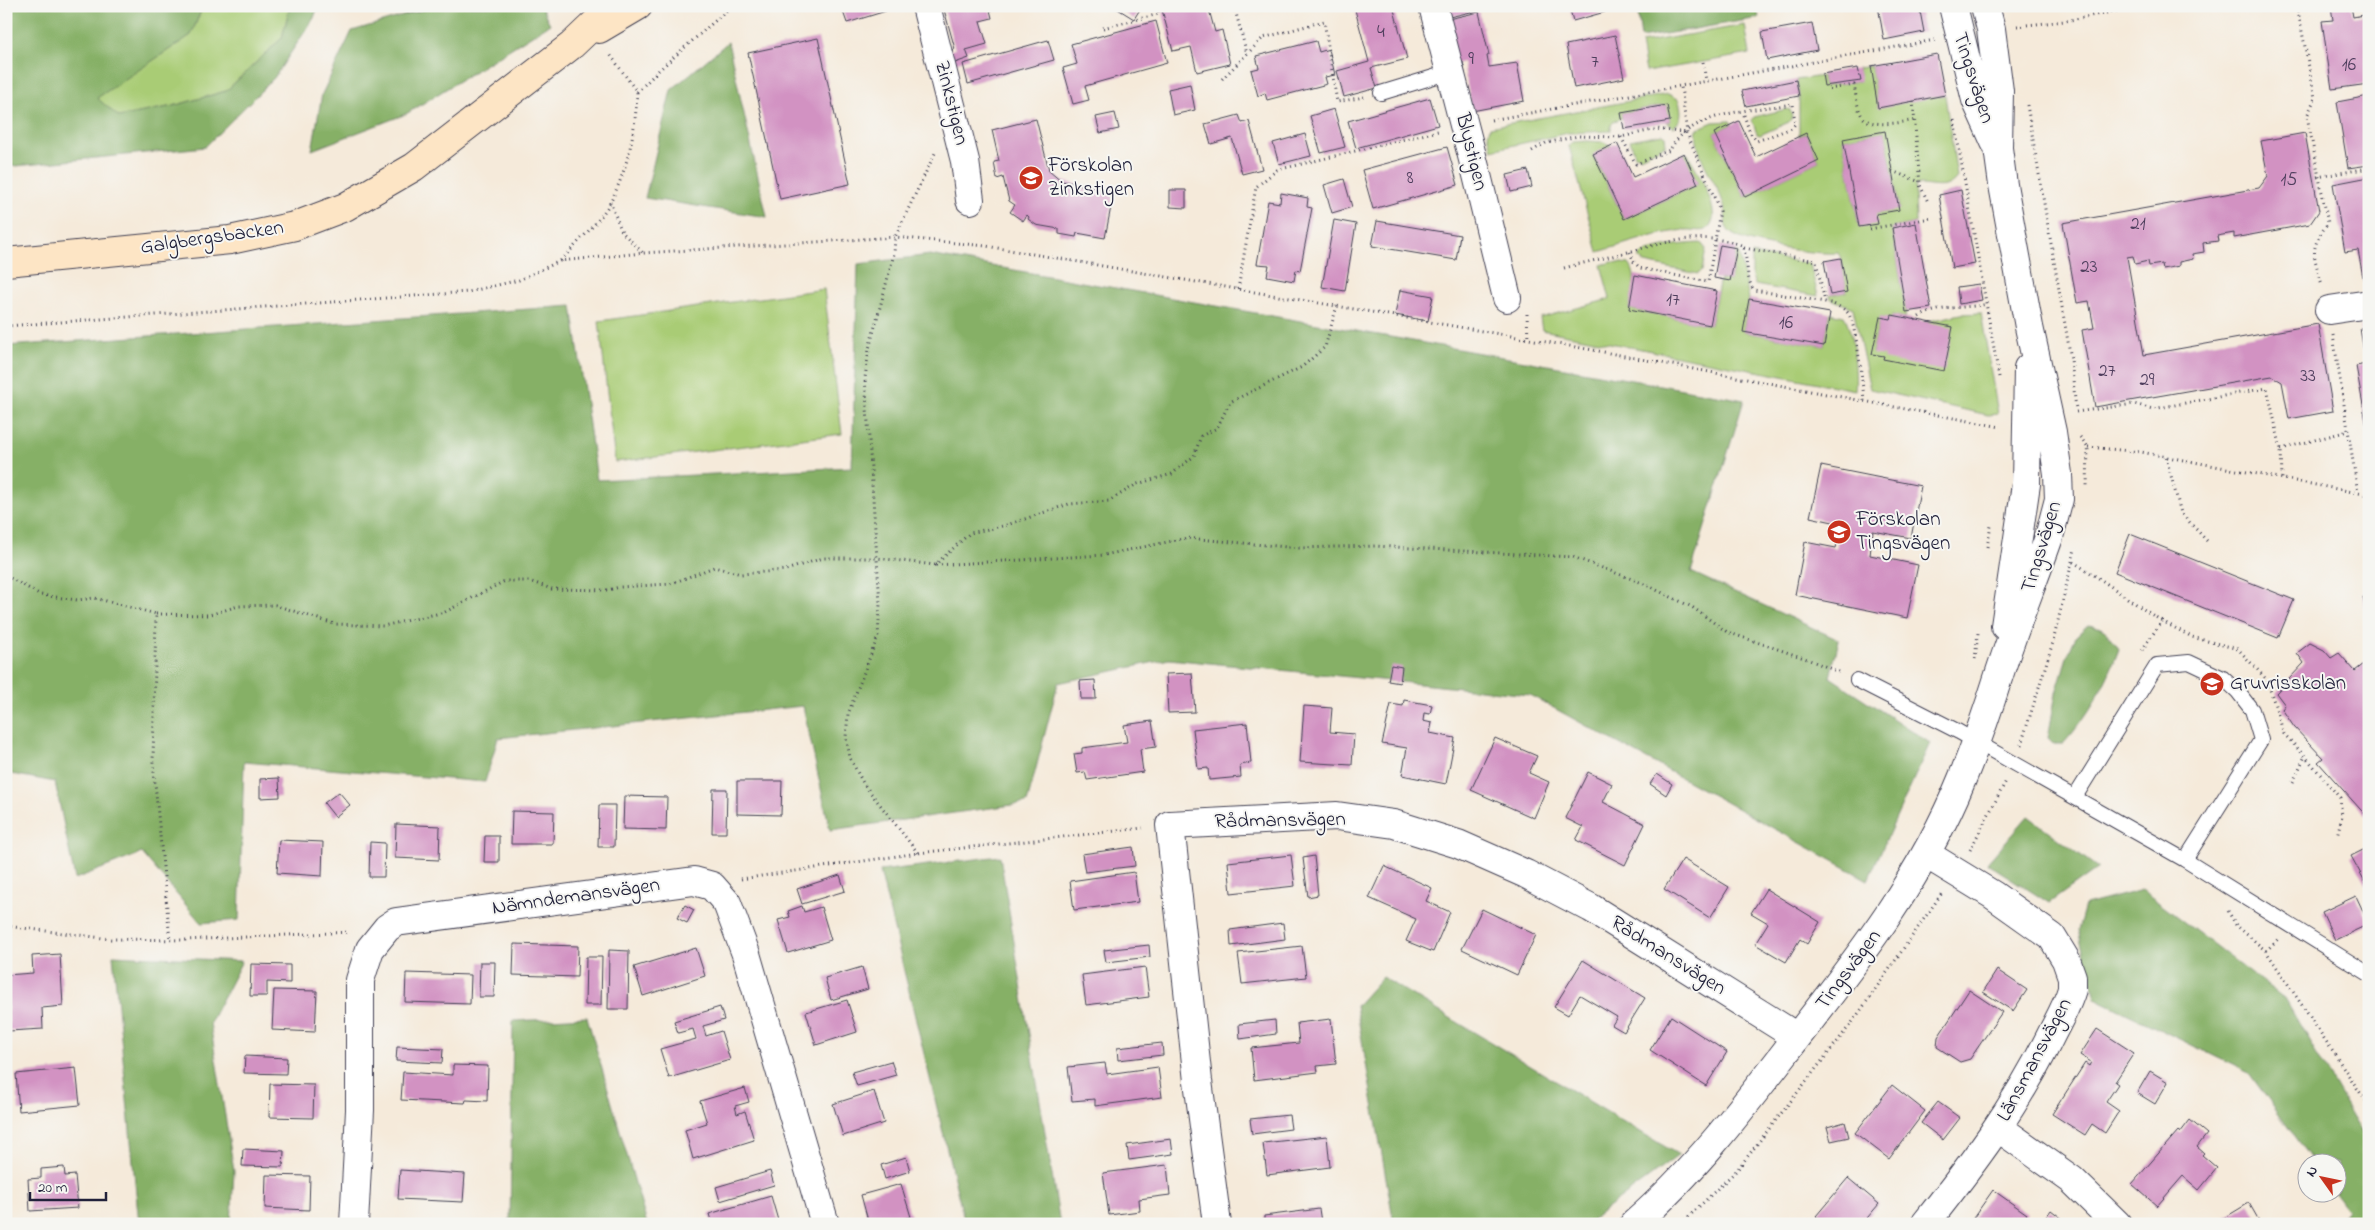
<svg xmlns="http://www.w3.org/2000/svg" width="2375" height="1230" font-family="'Indie Flower',sans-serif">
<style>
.green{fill:#a9cc75;stroke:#667758;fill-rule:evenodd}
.forest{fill:#86b066;stroke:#546950}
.building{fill:#d292c2}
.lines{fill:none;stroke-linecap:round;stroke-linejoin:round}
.lane-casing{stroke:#424053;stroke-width:16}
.street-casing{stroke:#424053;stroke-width:30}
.secondary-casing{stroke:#424053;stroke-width:30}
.path{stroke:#424053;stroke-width:3;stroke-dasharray:1 4;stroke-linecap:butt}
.lane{stroke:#fff;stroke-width:14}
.street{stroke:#fff;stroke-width:28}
.secondary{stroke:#fde5c5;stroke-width:28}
.labels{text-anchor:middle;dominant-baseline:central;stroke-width:4;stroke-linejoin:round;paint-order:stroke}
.number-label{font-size:19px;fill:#4e3e5d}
.street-label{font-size:21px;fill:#22223b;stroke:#f6f6f2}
.poi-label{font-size:21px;fill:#22223b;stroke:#f6f6f2;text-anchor:start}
</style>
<rect width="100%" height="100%" fill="#f6f6f2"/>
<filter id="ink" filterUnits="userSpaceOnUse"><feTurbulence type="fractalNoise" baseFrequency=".02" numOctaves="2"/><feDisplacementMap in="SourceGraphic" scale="10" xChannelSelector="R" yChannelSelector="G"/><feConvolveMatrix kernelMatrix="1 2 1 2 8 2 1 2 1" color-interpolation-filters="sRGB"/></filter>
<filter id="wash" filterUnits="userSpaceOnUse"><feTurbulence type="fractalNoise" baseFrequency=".0096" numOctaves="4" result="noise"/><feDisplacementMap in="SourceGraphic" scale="20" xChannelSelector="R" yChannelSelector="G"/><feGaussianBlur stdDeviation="1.12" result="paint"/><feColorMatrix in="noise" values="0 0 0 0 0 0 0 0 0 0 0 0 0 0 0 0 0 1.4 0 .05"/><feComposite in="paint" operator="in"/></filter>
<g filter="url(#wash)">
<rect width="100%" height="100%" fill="#f5eada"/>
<path class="green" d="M203,6h87l-8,32 -56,53 -53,15 -54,11 -23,-19 95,-63z
M1745,25l5,29 -104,18 -5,-29z
M1871,66l7,41 67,-12 12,82c-11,16 -25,7 -42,8l1,38 -24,5 14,84 -1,6 -13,-3 -1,4 -11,-1 -8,35 53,-31 36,-8 20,-1 17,101 -10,1 -118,-26 -17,-81 -22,-9 -1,-4 17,-3 -6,-34 -3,-5c-18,2 -101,-8 -110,-23 -4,-6 -2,-12 -3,-19 -1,-8 -5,-17 -9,-25 -9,-17 -22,-37 -19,-57l16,-7 17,-1 2,3 -18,9 31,64 74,-36 -13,-28 -7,3v-40l-3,-16 26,-4 2,10 36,-5 -2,-13zM1885,131l14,78 -23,5 -17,13 -16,-88z
M1668,94l10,5c4,10 5,22 -5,28l-7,-5 4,-1 -4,-16 -45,8 1,5 -8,3 -3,4v6l-43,2 -76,17 -4,-16 2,-7z
M1787,109l3,1 2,7 -3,5 -29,13 -3,-1 -5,-14 2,-3z
M1662,134l3,2 1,9 -26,12 -5,-2 -5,-15z
M1588,141l16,1 7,4 -18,9 31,64 74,-35 -14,-31 4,1c8,15 31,53 24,69 -5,12 -17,6 -27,7 -29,3 -59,14 -87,22l-29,-106 4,-4z
M1701,243l5,6 -4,22 -4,3 -53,-11 -5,-4v-4c17,-9 41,-11 61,-12z
M1737,251l2,2 10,46 -6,33 81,14 6,-33 14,3c9,13 13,58 11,74l-313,-60 -2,-12 70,-19 -9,-34 11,-3 17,2c10,12 3,30 0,45l81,16 10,-46 10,2z
M1752,254l58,10 8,32 -63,-11 -3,-9z
M824,289l18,145 -227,28 -16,-141z"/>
<path class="forest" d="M6,6h197l-12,29 -94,63 22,19 54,-11 53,-15 56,-53 8,-32h28l-4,12 -40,60 -69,69 -199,20z
M436,6h105l9,18 -144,90 -94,36 10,-56 30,-63z
M1637,6h120l2,12 -118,20z
M728,42l39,175 -122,-19 26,-108z
M930,255l814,145 -53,172 148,68 -9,37 100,66 -62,137 -338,-185 -361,-36 -111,24 -31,120 -197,27 -27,-124 -305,32 -13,44 -241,-20 -5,158 -38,3 -59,-70 -67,26 -20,-97 -49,-9v-427l566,-40 25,174 255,-13 6,-203z
M2088,625c17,1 23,11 31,24 -13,36 -31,68 -56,95h-9l-6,-6 8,-45 11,-36 9,-21z
M2028,816l70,52 -49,35 -62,-40z
M1000,856l60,368h-95l-85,-353z
M2142,890l143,109 84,146v79h-33l11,-14 -12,-17 3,-1v-30h-25l-64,-89 -154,-75 -17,-68 7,-25z
M113,955l129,6 -32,62 24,148 -3,53h-92z
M1382,977l297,178 -93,69h-192l-38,-218z
M587,1017l60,207h-137l3,-203z"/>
<g id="blocks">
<path class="building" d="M841,6h44l1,5 -39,12z
M943,6h46l3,12 -12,3 7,23 -21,6 3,8 -17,6 -4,-13 7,-2z
M1113,6h29l-8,13z
M1161,6h47l7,26 7,-2 8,34 -33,8 -6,-25 -18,4z
M1354,6h39l14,53 -36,9 6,20 -33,9 -7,-26 32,-9z
M1443,6h49v1l-47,11z
M1569,6h35l1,6 -32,9z
M1878,6h41l5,26 -40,8z
M2331,6h20l2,11 11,-2 5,31v38l-37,5 -10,-68 11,-1z
M1479,12l10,43 -2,1 2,11 28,-4 7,38 -52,10 -9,-49 -7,2 -12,-44z
M1156,21l11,42 -82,23 4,14 -16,4 -10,-36 14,-4 -6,-20z
M1812,23l5,27 -50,10 -5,-28z
M1615,35l9,43 -50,10 -8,-43z
M818,38l32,146 -70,15 -32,-146z
M1048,40l6,20 -86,24 -5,-20z
M1316,41l3,11 10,-3 6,26 -10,2 2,7 -60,16 -2,-7 -7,3 -7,-26 8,-2 -3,-12z
M1937,54l8,41 -67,13 -7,-42z
M1858,68l3,13 -37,5 -2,-12z
M1796,80l3,16 -53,10 -4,-15z
M1190,84l5,26 -22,5 -5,-26z
M2369,96v69l-21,3 -11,-66z
M1430,98l8,27 -82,23 -8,-27z
M1667,105l3,16 -46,8 -3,-16z
M1334,109l11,38 -24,6 -11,-37z
M1115,113l4,16 -19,4 -4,-16z
M1239,115l3,8 7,-2 13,48 -20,5 -10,-36 -21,6 -6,-20z
M1036,119l13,51 13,11 52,10 -9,47 -28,-5 -1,4 -17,-3v-5l-23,-4 -8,-6 1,-2 -2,-2 -4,6 -13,-9 5,-7 -6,-4 -6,-24 -6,2 -3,-17 5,-1 -7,-31z
M1739,121l17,36 50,-24 13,28 -74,36 -31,-64z
M1885,131l14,79 -23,4 2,10 -19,3 -16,-88z
M2305,133l14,78 -9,13 -76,14v-5l-17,3 1,5 -15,2 1,9 -12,2 1,5 -14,3v4l-16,3 -1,-5 -13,2 -1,-5 -13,3 -2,-8 -6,1 17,98 174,-31 15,87 -44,8 -7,-37 -10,-6 -177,31 -13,-77 12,-2 -5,-27 -12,2 -14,-80 196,-35 9,-12 -7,-35z
M1305,134l6,22 -32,8 -6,-21z
M1617,143l16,34 51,-24 14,31 -74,35 -31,-65z
M1447,147l11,38 -85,24 -11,-39z
M1528,170l4,17 -21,5 -4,-17z
M2369,177v105l-5,1 -6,-33 -13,2 -12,-68z
M1344,179l8,28 -20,6 -8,-28z
M1170,190h16v18l-16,-1z
M1961,190l14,74 -23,4 -13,-73z
M1281,193l27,5 -1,9 5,1 -12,63 -4,-1 -2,11 -27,-5 2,-11 -12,-1 11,-63 12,2z
M1334,220l22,4 -11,67 -23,-4z
M1377,221l83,14 -4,25 -84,-14z
M1916,223l15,85 -25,4 -14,-84z
M1720,245l17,3 -7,33 -16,-3z
M1841,258l6,34 -17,3 -6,-34z
M1635,275l82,16 -7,34 -81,-16z
M1979,284l3,16 -23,4 -2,-17z
M1400,290l33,6 -5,25 -33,-6z
M1749,299l81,14 -6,33 -81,-14z
M1892,315l61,12 -9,44 -61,-12 1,-3 -12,-2 8,-37 11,2z
M2369,327v106h-1l-12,-67 10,-2 -6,-36z
M1821,466l100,20 -10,52 -38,-7 -3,24 48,10 -11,53 -112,-23 10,-53 31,6 6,-24 -32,-7z
M2130,534l164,66 -16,38 -163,-66z
M2369,595v25l-1,1 -5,-24z
M2310,643l14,7 7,8 8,-5 16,18 14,-11v159l-51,-57 5,-4 -29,-31 -12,-18 3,-4 -9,-12 28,-30 -7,-10z
M1391,665l11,2 -2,16 -12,-2z
M1192,673l3,39 -27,1 -2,-39z
M1095,680l1,19h-15l-1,-18z
M1404,700l28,5 -2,9 -6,-1 -1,8 9,2 -2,10 25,5 -9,46 -44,-9 5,-27 -25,-4 9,-40 12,2z
M1304,706l28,2 -2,24 24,2 -2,31 -52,-3z
M1152,721l4,26 -16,2 3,23 -56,8 -2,-8 -8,1 -3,-19 8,-1v-5l45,-6 -3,-17z
M1247,723l4,40 -11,2 1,12 -32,3 -1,-12 -10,1 -5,-40z
M1495,738l42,18 -8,17 20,9 -15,36 -63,-28z
M1588,772l24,12 -9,18 42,22 -20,41 -49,-25 7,-13 -18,-9z
M1657,774l15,10 -6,11 -16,-11z
M279,778l1,19 -20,1v-19z
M737,781h45l-1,34 -44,-1z
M713,789h14l-1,44h-14z
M339,792l11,13 -15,12 -11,-14z
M624,796l43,1 -1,33 -43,-1z
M599,805h16l-1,42h-16z
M512,811l42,1 -1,32h-42z
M396,824l44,2 -1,34 -44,-2z
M485,836h14v26h-15z
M279,840l44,2 -1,34 -45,-3z
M370,842l15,1 -1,34h-15z
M1133,847l2,19 -50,6 -3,-18z
M2369,847v42l-18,-33z
M1291,855l4,31 -64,7 -3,-31z
M1314,856l4,39 -10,2 -5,-39z
M1683,859l46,28 -19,31 -46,-29z
M1384,866l48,22 -6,13 24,11 -17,40 -27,-11 10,-22 -47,-21z
M1134,872l4,30 -64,8 -4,-29z
M840,875l5,16 -43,13 -5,-15z
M1766,889l54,33 -13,22 -7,-5 -14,23 -31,-18 13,-21 -17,-10z
M2356,896l13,28 -34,16 -13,-28z
M685,905l9,5 -7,13 -10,-5z
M802,906l2,6 17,-5 10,33 -43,13 -10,-33 12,-3 -2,-6z
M1482,909l54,26 -19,40 -55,-26z
M1283,923l2,16 -54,7 -1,-16z
M514,944l64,2 -1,31 -64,-2z
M1149,945l1,12 -44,5 -2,-12z
M1302,946l4,31 -64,7 -4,-31z
M696,948l9,28 -62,20 -9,-29z
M609,950l20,1 -1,58h-20z
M60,954l3,52 -21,2 1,21 -34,2 -3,-56 27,-2 -1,-17z
M586,957h16l-1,48h-16z
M1583,960l62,38 -21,34 -12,-7 5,-8 -37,-22 -12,20 -14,-8z
M480,962h15l-1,35h-15z
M251,964l39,1v18l-23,-1v14h-17z
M862,967l6,22 -37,11 -6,-22z
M1145,967l4,30 -63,8 -4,-30z
M1997,970l30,20 -14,21 -30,-19z
M406,973l65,2 -1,29 -65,-2z
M274,990l43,1 -2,41 -43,-2z
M1969,990l33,22 -32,47 -10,3 -23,-15 1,-10z
M847,1000l10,32 -41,13 -10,-33z
M720,1007l4,13 -21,6 3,10 15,-5 9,29 -61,18 -9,-29 36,-10 -3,-10 -15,4 -4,-12z
M1671,1016l56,36 -21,34 -56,-36z
M1331,1019l5,45 -19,2 1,6 -64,8 -3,-32 48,-5 -2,-20z
M1275,1020l1,14 -36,5 -1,-15z
M2097,1029l37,24 -19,29 3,2 -12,18 13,9 -14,22 -13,-9 -7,11 -33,-21 33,-51 4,3 2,-4 -11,-7z
M1162,1043l1,12 -45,5 -1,-12z
M397,1047l46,2 -1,14 -46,-2z
M245,1056l42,2 -1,16 -42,-1z
M891,1061l5,14 -39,11 -5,-14z
M1105,1063l2,11 51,-7 4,30 -67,9v-7l-23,2 -4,-34z
M453,1065l35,1 -1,35 -21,-1 -1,3 -64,-3 2,-28 50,3z
M76,1068l4,37 -61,6 -3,-37z
M2150,1071l18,11 -13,22 -18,-11z
M270,1084l44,1 -1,33 -44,-1z
M1892,1085l33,26 -36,48 -34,-26z
M745,1088l4,14 -14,4 2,8 8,-3 9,29 -61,19 -8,-29 22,-7 -7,-22z
M874,1091l10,32 -41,13 -10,-32z
M1938,1102l22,16 -17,22 -22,-17z
M1289,1115l2,14 -39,5 -2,-15z
M2190,1120l17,14 -10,13 7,6 -2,2 15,13 -18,22 -16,-14 -26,30 -25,-22 46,-53 2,2z
M1845,1122l4,15 -18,4 -4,-14z
M1327,1136l3,31 -63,8 -4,-32z
M1171,1139l2,15 -44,6 -2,-15z
M243,1149l41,2 -1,16 -41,-1z
M906,1157l4,14 -25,8 -4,-14z
M1167,1165l3,30 -31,4 1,12 -31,4 -6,-42z
M64,1167l1,9 10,-1 3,33 -48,3 -2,-32 13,-1v-9z
M400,1170l65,4 -2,28 -65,-3z
M770,1171l4,14 -54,16 -4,-14z
M266,1175l44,1 -1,34 -44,-2z
M1848,1178l31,26 -17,20h-38l-8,-8z
M901,1184l10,33 -26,7h-16l-8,-29z
M1993,1190l34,24 -7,10h-51z
M771,1196l8,28h-67l-3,-10z
M2249,1203l12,21h-47z
M1319,1209l2,13 -57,2v-8z
M2051,1210l13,10 -3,4h-20z"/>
</g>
</g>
<g filter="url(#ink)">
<use href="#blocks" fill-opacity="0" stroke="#424053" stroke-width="1"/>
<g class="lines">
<defs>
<path id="lane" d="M1381,93l69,-21
M1857,680l102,52 226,128 184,114
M2075,797l82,-132 32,-3 34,16 15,14 14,18 9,30 -76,120"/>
<path id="street" d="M926,6l39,155 5,39
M1433,6l44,169 30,123
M1953,6l23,94 19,42
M2329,310l40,-6
M2005,626l21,-142 2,-116
M1999,1128l73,52 45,44
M354,1224l6,-114v-130l10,-31 17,-21 9,-6 298,-41 18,5 15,17 19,51 79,270
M1217,1224l-19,-143 -28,-256 167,-9 57,8 64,20 68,30 65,34 206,129
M1634,1224c63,-55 113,-122 164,-188 63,-81 125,-161 164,-257 14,-34 26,-69 37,-104 15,-47 34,-92 50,-138l10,-38 -1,-25 -6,-42 -23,-105 -26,-142 -5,-37 1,-57 -8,-62 -6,-23
M1925,1224c46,-58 90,-116 123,-183 8,-17 19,-34 24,-52v-12l-6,-17 -14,-23 -59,-42 -67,-41"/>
<path id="secondary" d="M599,29l39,-23
M6,262l224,-22 65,-14 50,-19 69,-40 158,-122 41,-39"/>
</defs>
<use href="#lane" class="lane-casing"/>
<use href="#street" class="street-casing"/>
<use href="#secondary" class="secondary-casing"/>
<path class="path" d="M1234,6l13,48
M2297,6l18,92 -8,18 21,107c-20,27 -14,32 -6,62
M2017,26l48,-5 76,-15
M1103,28l56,-14 -2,-8
M1703,62l3,19
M1222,79l41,-41 61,-17 13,81 27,-5
M1829,89l25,-4c2,10 3,23 8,31 8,13 42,6 54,4
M637,92l22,-22 73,-64
M1913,101l7,84 8,17
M2027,105l44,254 5,51
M1491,120l444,-80
M1954,120l45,257
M1621,137l15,27 34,-14c20,-39 85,-40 123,-46l2,20 -3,4 -35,13 -7,-8 -7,-21
M1532,151l14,-8 32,-7 43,1 36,-8 30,4
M1892,171l28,11
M2317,177l52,-9
M610,202l12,30 21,21
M1868,225l1,4 62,-11
M1744,248l72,13 9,41
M1630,252l4,10 6,6 68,14 12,-71 -33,-78 -6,-47
M561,261c16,-19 38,-38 50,-60 17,-33 25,-72 26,-109l-28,-39
M1564,268c23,-6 45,-11 68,-17 37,-10 71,-19 109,-6 9,13 3,32 13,45l77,13c6,3 13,5 17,10 8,10 15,72 16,88
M1238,289l18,-102 21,-17 161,-39
M1527,314l1,25
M1915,320c18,-15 50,-11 72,-16
M6,326l462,-34 51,-12 41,-19 83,-8 252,-16 91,9 607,104 408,77
M2333,335l25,158
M2076,412l58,-8 19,5 114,-21 14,61 1,30
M2080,437l8,10 -1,39
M2088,447l53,5 228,43
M2281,449l67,-18
M2166,457l15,56 26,28
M1987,547l4,-21
M2073,562c31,18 58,40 89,59
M936,565l168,-10 83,-17 112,10 76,-2 198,11 67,25 52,25 35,25 80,27 32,13
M6,576l35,19 36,5 18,-2 61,16 -3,148 17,178
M156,614l53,1 29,-9 37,-1 59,19 49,2 62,-14 60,-31h24l23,8 56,1 12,-3 50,-3 44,-17 27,7 45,-4 37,-12h54l58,7 35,-32 37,-8 62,-21 40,-3 28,-17 35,-10 22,-18 7,-20 16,-8 13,-26 72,-35 23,-20 12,-41
M2142,650l20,-29 30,16 46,12 29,31 17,54 21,22 35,42 2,18 -5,20
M1975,659l3,-26
M2021,745l32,-103 22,-93
M2293,782l12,-26
M1970,850l36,-69
M918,853l-55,-70 -13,-25 -4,-21 2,-23 30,-78 2,-32 -15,-226 4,-29 25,-95 1,-17 40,-84
M741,879l177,-26 225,-25
M2228,911l8,14 30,26 103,155
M6,926l105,13 74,1 165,-8
M2266,951l12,-12
M1681,1224l56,-54 117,-150 88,-127"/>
<use href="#lane" class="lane"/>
<use href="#street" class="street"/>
<use href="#secondary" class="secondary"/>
</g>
</g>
<defs>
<symbol id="school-disc" viewBox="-11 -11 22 22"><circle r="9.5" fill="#c8321e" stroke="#f6f6f2"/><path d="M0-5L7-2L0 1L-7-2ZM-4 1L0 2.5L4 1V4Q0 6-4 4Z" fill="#fff"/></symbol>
</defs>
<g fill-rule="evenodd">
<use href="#school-disc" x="1017" y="164" width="28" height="28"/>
<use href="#school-disc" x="1825" y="518" width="28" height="28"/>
<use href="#school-disc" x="2198" y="670" width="28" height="28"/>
</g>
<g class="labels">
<g class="number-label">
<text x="1381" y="32">4</text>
<text x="1471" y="59">9</text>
<text x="1595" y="62">7</text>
<text x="2349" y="65">16</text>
<text x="1410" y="178">8</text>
<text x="2289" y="180">15</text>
<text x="2138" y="224">21</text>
<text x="2089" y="267">23</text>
<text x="1673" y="300">17</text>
<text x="1786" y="323">16</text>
<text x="2107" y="371">27</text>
<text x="2308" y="376">33</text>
<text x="2147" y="380">29</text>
</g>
<g class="street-label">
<text transform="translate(1973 78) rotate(72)">Tingsvägen</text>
<text transform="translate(951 103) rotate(76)">Zinkstigen</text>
<text transform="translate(1471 152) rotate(76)">Blystigen</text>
<text transform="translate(212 238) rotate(-8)">Galgbergsbacken</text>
<text transform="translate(2042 547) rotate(-73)">Tingsvägen</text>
<text transform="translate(1280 821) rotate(-1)">Rådmansvägen</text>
<text transform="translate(576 897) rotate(-8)">Nämndemansvägen</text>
<text transform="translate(1668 956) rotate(32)">Rådmansvägen</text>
<text transform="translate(1849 970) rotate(-53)">Tingsvägen</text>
<text transform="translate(2035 1060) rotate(-62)">Länsmansvägen</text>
</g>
<g class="poi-label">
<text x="1048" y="166">Förskolan<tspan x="1048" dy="24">Zinkstigen</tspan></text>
<text x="1856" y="520">Förskolan<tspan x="1856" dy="24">Tingsvägen</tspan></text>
<text x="2230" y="684">Gruvrisskolan</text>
</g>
</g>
<rect width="2375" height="1230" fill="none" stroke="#f6f6f2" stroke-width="25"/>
<g transform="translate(2322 1178) rotate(303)"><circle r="24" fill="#f6f6f2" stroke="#a1a1a9"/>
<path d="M0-4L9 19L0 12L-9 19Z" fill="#c8321e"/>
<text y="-8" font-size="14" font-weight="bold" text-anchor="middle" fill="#22223b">N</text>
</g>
<path d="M30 1192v8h76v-8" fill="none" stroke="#22223b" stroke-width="2.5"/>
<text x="38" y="1192" font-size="15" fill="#22223b" stroke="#f6f6f2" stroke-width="4" paint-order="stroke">20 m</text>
</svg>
